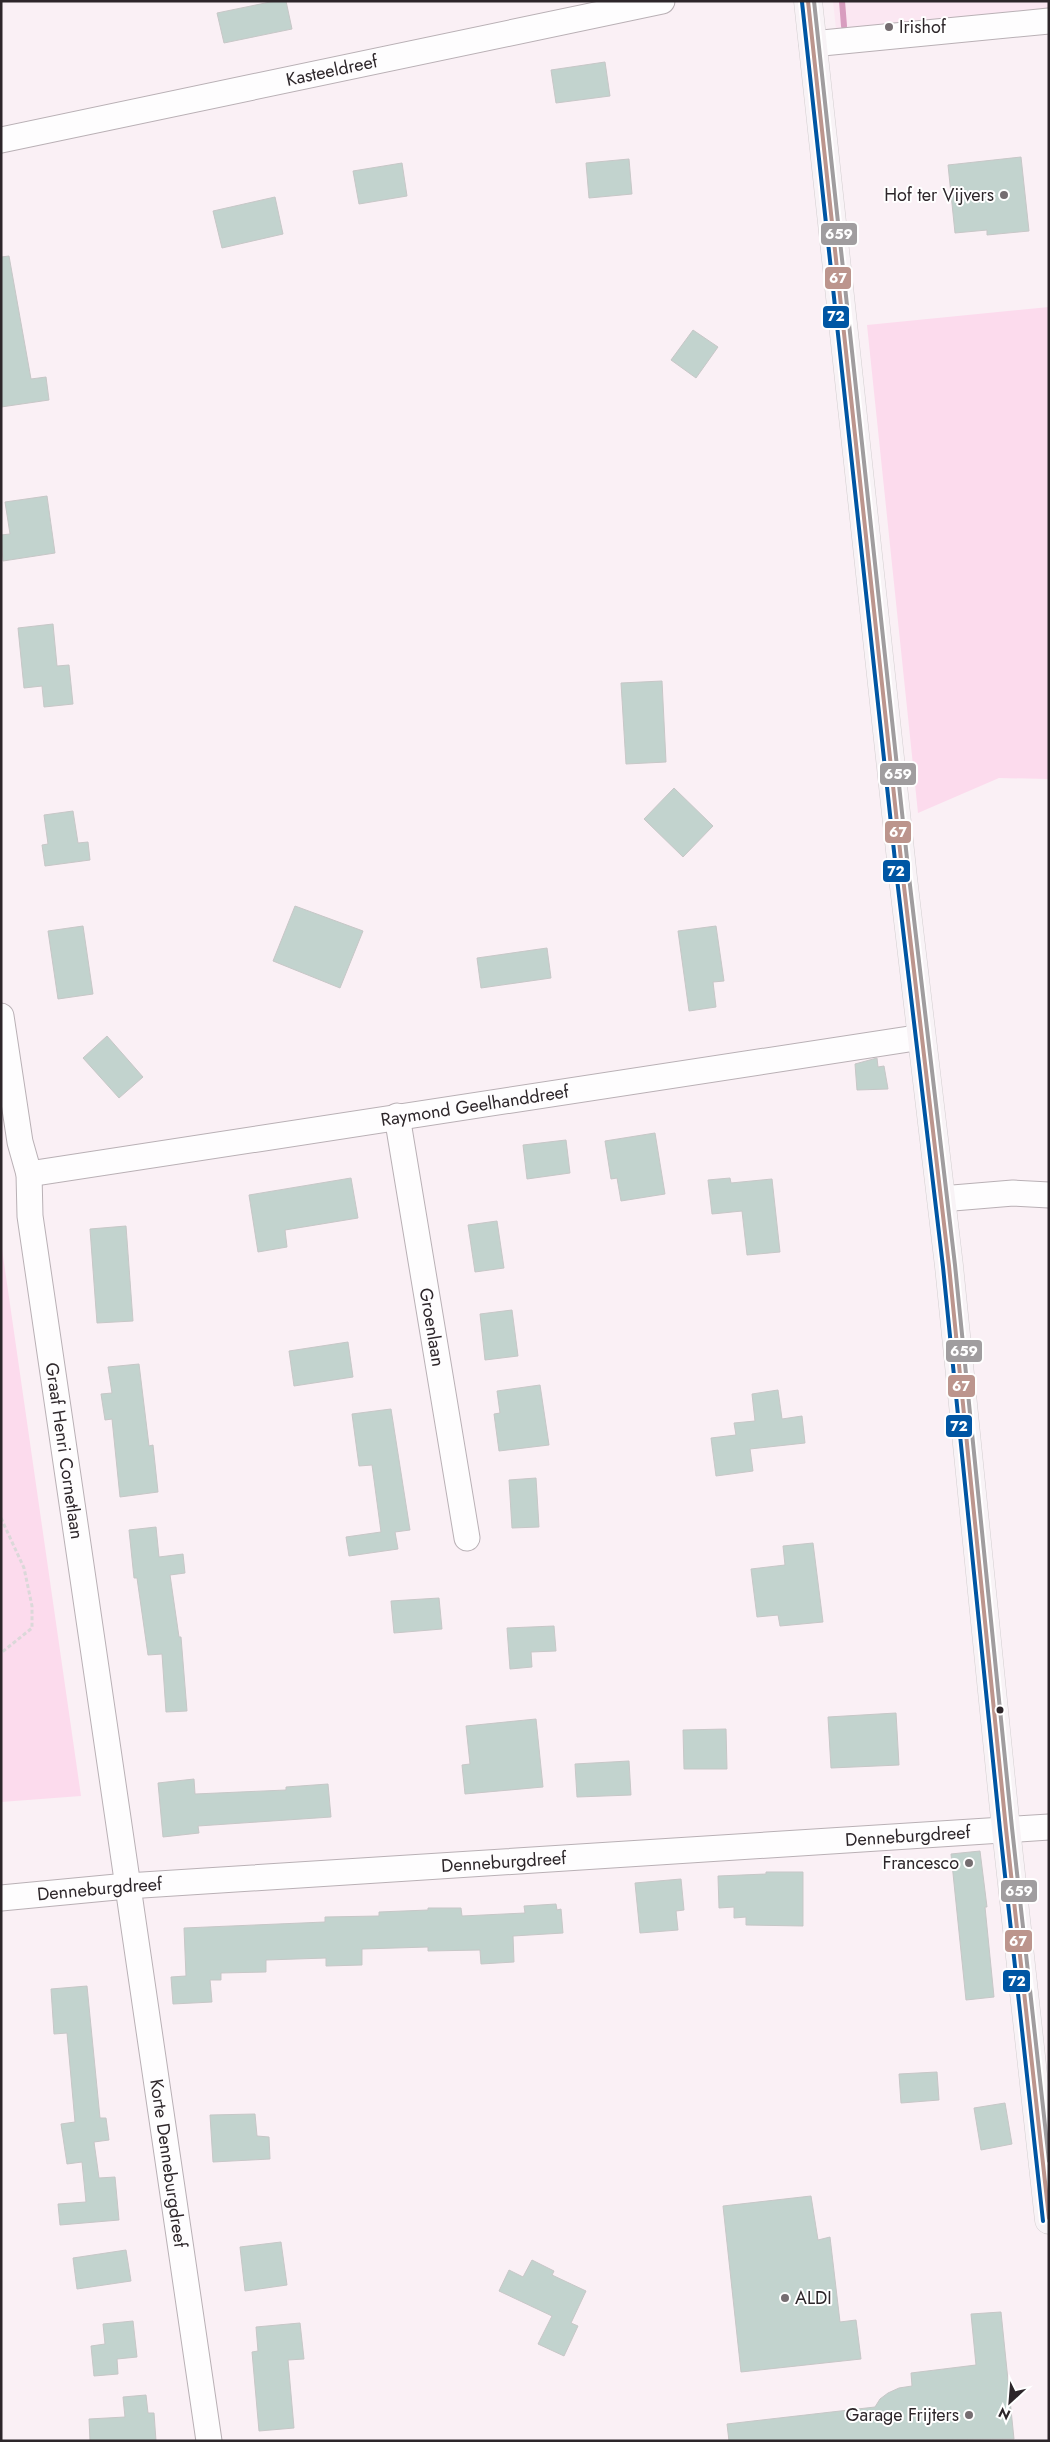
<svg xmlns="http://www.w3.org/2000/svg" width="1050" height="2442" font-family="Jost,sans-serif">
<style>
.built{fill:#fbe7f2}
.green{fill:#fcdbed}
.lines{fill:none;stroke-linecap:round;stroke-linejoin:round}
.stream{stroke:#d89dbf;stroke-width:6}
.building{fill:#c2d3ce;stroke:#c7c7c7}
.minor-casing{stroke:#b9b0b5;stroke-width:27}
.major-casing{stroke:#d3ced0;stroke-width:29}
.path{stroke:#dbd8d9;stroke-width:3;stroke-dasharray:4 2.5;stroke-linecap:butt}
.minor{stroke:#fefdfe;stroke-width:25}
.major{stroke:#f8f3f6;stroke-width:28}
.bus-1-casing{stroke:#fff;stroke-width:8}
.bus-2-casing{stroke:#fff;stroke-width:8}
.bus-3-casing{stroke:#fff;stroke-width:8}
.bus-1{stroke:#bc958d;stroke-width:4}
.bus-2{stroke:#0056a4;stroke-width:4}
.bus-3{stroke:#a09d9f;stroke-width:4}
.poi-dot{fill:#756d71;stroke:#fff;stroke-width:2}
.bus-dot{fill:#2d262a;stroke:#fff;stroke-width:2}
.labels{text-anchor:middle;dominant-baseline:central;stroke-width:4;stroke-linejoin:round;paint-order:stroke}
.poi-label{font-size:18px;fill:#2d262a;stroke:#fff;text-anchor:end}
.street-label{font-size:18px;fill:#2d262a;stroke:#fff}
.line-badge{stroke:#fff;stroke-width:2}
.badge-label{font-size:14px;text-anchor:middle;font-weight:bold;fill:#fff}
</style>
<rect width="100%" height="100%" fill="#faf0f5"/>
<path class="built" d="M833,1h216v13l-212,25z"/>
<path class="green" d="M1049,307v472l-50,-1 -81,35 -51,-488z
M1,1242l80,554 -80,6z"/>
<g class="lines">
<path class="stream" d="M842,1l2,25"/>
</g>
<path class="building" d="M275,1h11l6,28 -68,14 -7,-30z
M605,62l5,34 -54,7 -5,-33z
M1021,157l8,74 -42,4v-5l-32,3 -7,-68z
M629,159l3,35 -43,4 -3,-35z
M402,163l5,33 -48,8 -6,-33z
M275,197l8,37 -61,14 -9,-37z
M9,256l22,123 15,-2 3,23 -48,7v-150z
M693,330l25,17 -22,31 -25,-18z
M47,496l8,57 -52,8 -2,-26 9,-1 -5,-32z
M53,624l4,42 12,-1 4,39 -29,3 -2,-21 -18,2 -6,-60z
M662,681l4,81 -40,2 -5,-81z
M674,788l39,38 -30,31 -39,-38z
M73,811l5,32 10,-1 2,18 -45,6 -3,-21 6,-1 -4,-29z
M295,906l68,25 -23,57 -67,-27z
M83,926l10,68 -35,5 -10,-68z
M716,926l8,55 -11,1 3,25 -27,4 -11,-80z
M547,948l4,30 -70,10 -4,-30z
M107,1036l36,41 -24,21 -36,-40z
M877,1058l1,9 6,-1 4,23 -31,1 -2,-26z
M655,1133l10,61 -44,7 -4,-23 -6,1 -6,-38z
M566,1140l4,33 -43,6 -4,-34z
M351,1178l7,40 -73,12 2,17 -29,5 -9,-57z
M730,1178l1,5 41,-4 8,73 -33,3 -5,-44 -30,3 -4,-34z
M497,1221l7,47 -29,4 -7,-47z
M126,1226l7,95 -36,2 -7,-94z
M512,1310l6,46 -33,4 -5,-46z
M348,1342l5,35 -59,9 -5,-35z
M139,1364l10,82 4,-1 5,47 -38,5 -8,-78 -7,1 -4,-26 11,-1 -4,-26z
M540,1385l9,60 -50,6 -5,-37 6,-1 -3,-22z
M778,1390l4,29 20,-3 3,27 -55,6 3,22 -37,5 -5,-38 25,-3 -2,-12 21,-2 -3,-27z
M391,1409l19,121 -15,2 3,17 -49,7 -3,-19 35,-5 -9,-67 -13,1 -7,-52z
M536,1478l3,49 -27,1 -3,-48z
M156,1527l3,30 24,-3 2,19 -15,2 9,62h2l6,74 -21,1 -4,-58 -14,1 -11,-77h-3l-5,-48z
M813,1543l10,79 -43,4 -2,-11 -21,2 -6,-48 34,-4 -2,-19z
M439,1598l3,31 -48,4 -3,-32z
M554,1626l2,25 -25,1 1,15 -22,2 -3,-41z
M896,1713l3,52 -68,3 -3,-51z
M536,1719l7,68 -78,7 -3,-29 8,-1 -4,-38z
M726,1729l1,40h-43l-1,-39z
M629,1761l2,34 -54,2 -2,-33z
M194,1779l1,15 91,-4v-3l42,-3 3,33 -133,9 1,7 -36,4 -5,-54z
M980,1851l7,56h-2l9,90 -28,3 -15,-146z
M766,1872h37v54l-57,-1v-8l-12,1v-11l-15,1 -1,-32 48,-2z
M681,1879l3,31 -8,1 2,19 -38,3 -5,-50z
M556,1904l1,6 4,-1 2,24 -50,3 1,26 -33,2 -1,-14 -52,1v-4l-66,2v16l-36,1v-8l-60,2v12l-45,1v7h-11l2,22 -39,2 -2,-27 15,-1 -2,-48 141,-6v-5l54,-1v-4l49,-2v-2h33l1,8 63,-3 -1,-7z
M87,1986l13,132h6l3,22 -15,2 5,36 16,-1 4,43 -59,5 -2,-21 28,-2 -4,-40 -15,2 -6,-40 14,-2 -8,-89 -13,1 -3,-45z
M937,2072l2,28 -38,3 -2,-29z
M1005,2103l7,41 -31,6 -7,-42z
M255,2114l2,22 12,1 1,22 -57,3 -3,-47z
M811,2196l7,44 12,-3 10,85 16,-2 5,39 -120,13 -18,-166z
M281,2242l6,43 -42,6 -5,-44z
M126,2250l5,31 -54,8 -4,-31z
M532,2260l22,11 -2,4 34,16 -15,32 7,3 -14,30 -26,-12 14,-28 -53,-25 10,-21 14,7z
M1001,2312l13,127 -285,2 -2,-17 148,-17 5,-8 8,-6 11,-5 13,-2 -1,-13 65,-8 -5,-51z
M133,2321l4,36 -20,2 1,15 -24,2 -3,-30 14,-2 -2,-20z
M300,2323l4,36 -16,1 6,68 -35,3 -7,-79 6,-1 -2,-24z
M146,2395l2,18h6l2,28h-66l-1,-22 36,-2 -2,-20z"/>
<g class="lines">
<defs>
<g id="minor">
<path d="M812,44l237,-23"/>
<path id="s1" d="M1,140l661,-139"/>
<path id="s2" d="M1,1016l19,126 9,32 1,42 179,1225"/>
<path id="s3" d="M397,1116l70,422"/>
<path id="s4" d="M29,1174l893,-137"/>
<path d="M941,1199l72,-6 36,2"/>
<path id="s5" d="M1,1898l126,-12 922,-59"/>
</g>
<path id="major" d="M808,1l95,877 46,388 57,563 43,391"/>
</defs>
<use href="#minor" class="minor-casing"/>
<use href="#major" class="major-casing"/>
<path class="path" d="M1,1518l23,50 8,38v22l-31,25"/>
<use href="#minor" class="minor"/>
<use href="#major" class="major"/>
<defs>
<path id="bus-1" d="M808,1l95,877 46,388 57,563 43,389"/>
<path id="bus-2" d="M802,2l95,877 46,388 57,563 43,391"/>
<path id="bus-3" d="M814,1l95,876 46,388 57,563 37,333"/>
</defs>
<use href="#bus-1" class="bus-1-casing"/>
<use href="#bus-2" class="bus-2-casing"/>
<use href="#bus-3" class="bus-3-casing"/>
<use href="#bus-1" class="bus-1"/>
<use href="#bus-2" class="bus-2"/>
<use href="#bus-3" class="bus-3"/>
</g>
<g class="poi-dot">
<circle cx="889" cy="27" r="5"/>
<circle cx="1004" cy="195" r="5"/>
<circle cx="969" cy="1863" r="5"/>
<circle cx="785" cy="2298" r="5"/>
<circle cx="969" cy="2415" r="5"/>
</g>
<circle class="bus-dot" cx="1000" cy="1710" r="4.5"/>
<g class="labels">
<g class="poi-label">
<text x="899" y="27" text-anchor="start">Irishof</text>
<text x="994" y="195">Hof ter Vijvers</text>
<text x="959" y="1863">Francesco</text>
<text x="795" y="2298" text-anchor="start">ALDI</text>
<text x="959" y="2415">Garage Frijters</text>
</g>
<g class="street-label">
<text stroke="none"><textPath href="#s1" startOffset="338">Kasteeldreef</textPath></text>
<text stroke="none"><textPath href="#s4" startOffset="451">Raymond Geelhanddreef</textPath></text>
<text stroke="none"><textPath href="#s3" startOffset="214">Groenlaan</textPath></text>
<text stroke="none"><textPath href="#s2" startOffset="440">Graaf Henri Cornetlaan</textPath></text>
<text stroke="none"><textPath href="#s5" startOffset="909">Denneburgdreef</textPath></text>
<text stroke="none"><textPath href="#s5" startOffset="504">Denneburgdreef</textPath></text>
<text stroke="none"><textPath href="#s5" startOffset="99">Denneburgdreef</textPath></text>
<text stroke="none"><textPath href="#s2" startOffset="1160">Korte Denneburgdreef</textPath></text>
</g>
</g>
<g class="line-badge">
<rect x="820" y="222" width="38" height="24" rx="5" fill="#a09d9f"/>
<rect x="824" y="266" width="28" height="24" rx="5" fill="#bc958d"/>
<rect x="822" y="305" width="28" height="24" rx="5" fill="#0056a4"/>
<rect x="879" y="762" width="38" height="24" rx="5" fill="#a09d9f"/>
<rect x="884" y="820" width="28" height="24" rx="5" fill="#bc958d"/>
<rect x="882" y="859" width="29" height="24" rx="5" fill="#0056a4"/>
<rect x="945" y="1339" width="38" height="24" rx="5" fill="#a09d9f"/>
<rect x="947" y="1374" width="29" height="24" rx="5" fill="#bc958d"/>
<rect x="945" y="1414" width="28" height="24" rx="5" fill="#0056a4"/>
<rect x="1000" y="1879" width="38" height="24" rx="5" fill="#a09d9f"/>
<rect x="1004" y="1929" width="29" height="24" rx="5" fill="#bc958d"/>
<rect x="1002" y="1969" width="29" height="24" rx="5" fill="#0056a4"/>
</g>
<g class="badge-label">
<text x="839" y="239">659</text>
<text x="838" y="283">67</text>
<text x="836" y="321">72</text>
<text x="898" y="779">659</text>
<text x="898" y="837">67</text>
<text x="896" y="876">72</text>
<text x="964" y="1356">659</text>
<text x="961" y="1391">67</text>
<text x="959" y="1431">72</text>
<text x="1019" y="1896">659</text>
<text x="1018" y="1946">67</text>
<text x="1017" y="1986">72</text>
</g>
<rect width="1050" height="2442" fill="none" stroke="#2d262a" stroke-width="5"/>
<g transform="translate(1010 2402) rotate(206)" stroke="#ffffff" stroke-width="4" paint-order="stroke">
<path d="M0-4L9 19L0 12L-9 19Z" fill="#2d262a"/>
<text y="-8" font-size="14" font-weight="bold" text-anchor="middle" fill="#2d262a">N</text>
</g>
</svg>
